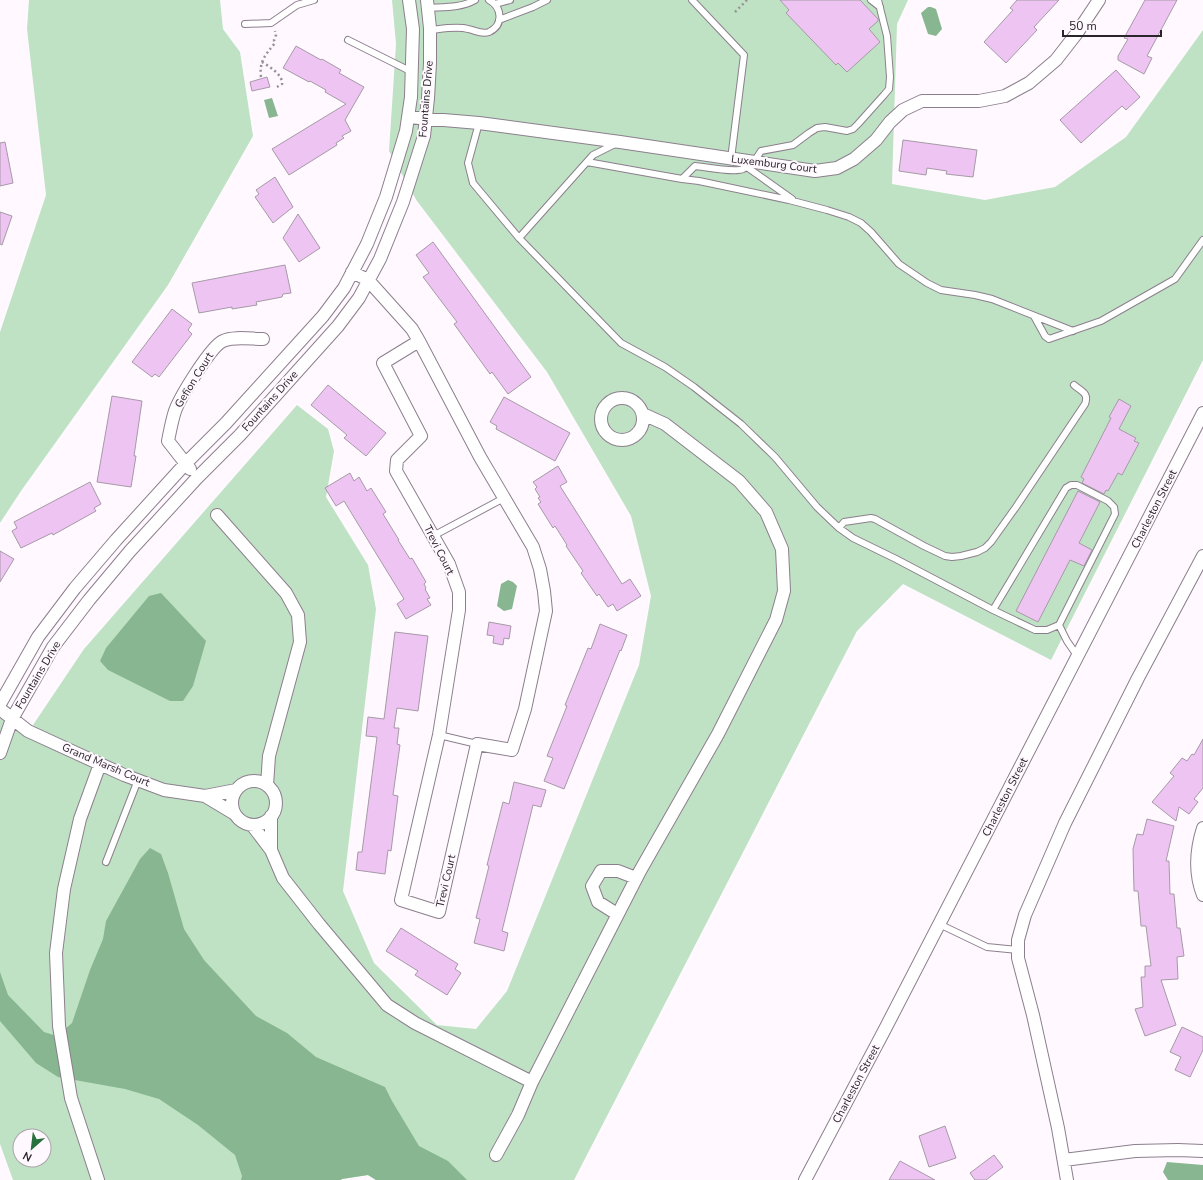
<svg xmlns="http://www.w3.org/2000/svg" width="1203" height="1180" font-family="'Nunito Sans',sans-serif">
<style>
.green{fill:#bfe2c5;fill-rule:evenodd}
.water{fill:#87b690}
.building{fill:#eec5f2;stroke:#a699a7}
.lines{fill:none;stroke-linecap:round;stroke-linejoin:round}
.service-casing{stroke:#8c7f8d;stroke-width:8}
.minor-casing{stroke:#8c7f8d;stroke-width:14}
.path{stroke:#969196;stroke-width:2.5;stroke-dasharray:2 3;stroke-linecap:butt}
.service{stroke:#fff;stroke-width:6}
.minor{stroke:#fff;stroke-width:12}
.labels{text-anchor:middle;dominant-baseline:central;stroke-width:4;stroke-linejoin:round;paint-order:stroke}
.street-label{font-size:11px;fill:#2a252a;stroke:#fff9ff}
</style>
<rect width="100%" height="100%" fill="#fff9ff"/>
<path class="green" d="M29,0h191l3,29 17,23 13,84 -85,149 -147,206 -21,32v-191l46,-137 -19,-166z
M392,0h516l-11,24 -5,160 93,16 70,-13 71,-50 77,-107v330l-152,300 -148,-76 -46,47 -283,549h-198l-8,-5 -26,4 -1,1h-328l-13,-36v-446l31,30 53,-79 213,-244 31,24 6,22 -8,46 42,68 8,44 -33,282 31,72 63,62 39,4 31,-38 132,-326 12,-69 -20,-80 -84,-144 -130,-171 -28,-50 7,-107zM20,1136h24v24h-24z"/>
<path class="water" d="M928,7h3l5,2 6,20 -6,7 -8,-2 -7,-21z
M272,98l6,18 -9,2 -5,-18z
M508,580l5,2 4,4 -5,23 -8,2 -7,-5 4,-22z
M161,593l45,48 -13,45 -10,15h-13l-62,-31 -8,-9 6,-13 43,-52z
M150,848l11,6 7,19 16,56 20,31 52,56 31,17 29,24 69,30 7,14 27,45 29,15 19,19h-91l-8,-5 -26,4 -1,1h-100l1,-4 -7,-21 -37,-30 -39,-26 -34,-10 -67,-12 -22,-14 -36,-42v-49l8,23 36,37 13,4 15,-13 18,-53 13,-31 3,-18 34,-62z
M1167,1162l36,3v15h-35l-5,-8z"/>
<path class="building" d="M780,0h80l18,19v2l-9,8 11,13 -33,30 -9,-9 -2,2 -50,-52 3,-3z
M1017,0h42l-25,27 3,3 -31,33 -22,-21 29,-32 -3,-2z
M1145,0h32l-30,56 5,2 -8,16 -26,-14v-4l10,-17 -4,-1z
M296,46l25,14 1,-1 19,11 -2,3 25,14 -19,33 6,11 -9,5 2,2 -8,5 1,2 -48,30 -17,-26 74,-45 -21,-12 1,-2 -16,-9 -1,1 -26,-14z
M1116,70l24,27 -14,13 -4,-4 -41,37 -21,-23z
M267,77l3,10 -18,4 -2,-9z
M903,140l74,10 -4,27 -27,-3 1,-3 -20,-3 -1,7 -27,-4z
M5,142l8,41 -13,3v-43z
M275,177l18,30 -20,16 -18,-26 4,-3 -3,-4z
M0,212l12,4 -10,29 -2,-1z
M298,214l22,34 -21,14 -16,-24z
M433,242l98,135 -23,17 -16,-22 -2,2 -36,-50 3,-2 -34,-45 6,-4 -13,-18z
M285,265l6,28 -8,1 -1,3 -26,5 1,3 -25,4v-2l-33,6 -7,-30z
M172,309l20,15 -4,6 4,4 -33,43 -4,-3 -3,3 -20,-15z
M328,385l58,48 -20,23 -22,-18 3,-3 -36,-30z
M112,396l30,5 -8,55h2l-5,31 -34,-5z
M504,397l66,36 -15,28 -59,-32 1,-3 -7,-4z
M1119,399l12,7 -12,23 17,9 -2,3 5,2 -17,32 -4,-2 -10,18 -2,-1 -2,4 -22,-11 2,-4 -3,-2 30,-59 -2,-1z
M558,466l9,16 -7,4 62,98 8,-5 11,17 -24,15 -4,-7 -5,3 -9,-13 -2,2 -16,-23 2,-2 -17,-25 1,-1 -12,-19 -2,2 -15,-24 3,-2 -3,-4 2,-1 -5,-8 2,-2 -4,-5z
M350,473l4,8 5,-4 8,14 4,-3 15,24 -3,2 16,26h-1l12,19 2,-1 14,24 -2,2 2,4 -1,1 5,9 -3,1 4,6 -25,14 -9,-15 7,-5 -60,-98 -8,5 -11,-18z
M90,482l11,22 -7,4 2,3 -43,24 -1,-2 -31,15 -9,-17 5,-3 -3,-6z
M1078,491l22,11 -21,41 13,7 -8,16 -14,-6 -32,62 -22,-11z
M0,551l14,8 -14,23z
M489,622l22,4 -2,13 -5,-1 -1,7 -10,-2 1,-7 -7,-1z
M600,624l27,11 -6,16 -1,-1 -56,139 -20,-8 9,-23 -6,-2 20,-50 -2,-1 23,-57 3,1z
M395,632l33,4 -10,75 -21,-3 -3,20h5l-2,16 3,1 -7,50 5,1 -7,55 -3,-1 -3,24 -29,-4 2,-18h4l15,-115 -11,-1 2,-19 16,2z
M1203,739v49l-9,11 4,3 -9,12 -10,-7 -3,14 -24,-19 22,-26 -4,-3 12,-15 5,3 5,-7 2,1z
M514,782l32,8 -5,17 -8,-2 -31,126 6,2 -4,18 -30,-8 6,-24 -4,-1 13,-52 -2,-1 16,-63 6,2z
M1147,819l27,7 -8,35h3l1,33h4l3,34h3l4,28 -7,1 1,22 -17,1 15,45 -31,11 -10,-27 8,-2 -2,-30h4v-11h6l-5,-40h-5l-3,-35h-4l-1,-42 4,-15 6,1z
M401,928l57,36 -3,5 6,4 -14,22 -32,-20 3,-4 -32,-20z
M1182,1027l21,10v13l-13,27 -15,-7 6,-13 -11,-5z
M945,1126l11,32 -27,9 -10,-31z
M994,1155l9,12 -17,13h-11l-5,-7z
M900,1161l35,19h-46z"/>
<g class="lines">
<defs>
<path id="service" d="M692,0l52,55 -13,104
M871,0l9,7
M495,4l15,-4
M428,8c17,-1 33,0 47,-8
M499,20l34,-13 14,-7
M245,24l26,-1 26,-18 17,-5
M430,30c11,-1 27,-4 38,-1 7,1 13,6 21,3 15,-7 13,-25 0,-32
M348,40l64,32
M479,123l-11,40 5,20 46,55 74,-83 24,-12
M587,162l95,17 13,-13c10,1 40,7 48,3 9,-4 13,-10 18,-18l32,-6 16,-12 8,-5 8,-1 22,4 6,-2 5,-5 26,-29 5,-6 1,-12 -3,-41 -9,-36
M744,165l48,34
M682,179l17,2 90,19 38,10 22,7 12,6 10,9 28,32 28,19 14,7 34,5 17,4 81,32
M519,238l102,105 44,24 29,20 47,37 34,33 42,50 22,21 14,10 43,21 97,51
M1034,316l11,20 4,3 52,-18 74,-42 28,-39
M839,528l5,-6 27,-4 4,1 49,27 21,10 7,1 9,-1 16,-4 8,-4 6,-6 25,-35 69,-103c4,-11 -3,-12 -11,-19
M433,536l71,-38
M1059,625l-12,5h-12l-42,-20 73,-122 5,-3h6l31,16 6,6 1,7 -56,111 8,16 11,16
M439,735l38,9
M106,862l32,-82
M939,924l48,23 31,3"/>
<path id="minor" d="M408,117l71,6 141,19 195,29 22,-3 17,-9 22,-19 14,-18 13,-12 19,-9h57l26,-5 24,-13 27,-23 21,-27 22,-33
M352,272l16,8 44,49 7,12 61,116 53,90 7,22 4,22 2,20 -21,98 -13,41 -35,-6 -38,168 -38,-12 38,-165 20,-125v-18l-10,-28 -53,-93 1,-11 24,-24 -38,-73 36,-22
M601 419a21 21 0 1 1 42 0a21 21 0 1 1-42 0Z
M190,469l-22,-28c2,-10 4,-21 7,-30 5,-14 36,-65 48,-70 10,-5 29,-2 40,-2
M217,515l69,78 12,22 2,27 -31,114 -2,29
M0,704l38,-67 37,-49 41,-48 70,-77 40,-40 97,-107 21,-28 23,-44 19,-47 20,-66 5,-34 1,-35 1,-33 -4,-29
M0,709l28,22 96,44 40,15 41,6 31,-6
M0,753l12,-34 41,-72 36,-47 41,-49 67,-73 43,-43 98,-109 21,-28 21,-39 23,-57 21,-66 4,-38 2,-35v-35l-3,-28
M232 803a22 22 0 1 1 44 0a22 22 0 1 1-44 0Z
M205,796l30,18
M252,825l19,25 12,28 36,46 68,81 28,18 117,59 108,-211 78,-137 58,-114 8,-29 -2,-42 -16,-37 -27,-31 -74,-57 -22,-10
M1203,828c-7,22 -9,44 0,67
M271,850v-34
M617,914l-19,-12 -6,-16 9,-15h17l18,7
M496,1155l22,-40 14,-33
M1064,1160l71,-9 43,-1 25,1
M98,1180l-27,-82 -12,-72 -3,-73 8,-64 16,-70 20,-55
M805,1180l79,-149 319,-618
M1067,1180l-9,-52 -25,-113 -15,-57v-18l7,-25 40,-92 73,-145 65,-122"/>
</defs>
<use href="#service" class="service-casing"/>
<use href="#minor" class="minor-casing"/>
<path class="path" d="M735,12l12,-12
M262,62c8,5 21,13 20,22l-5,3
M261,77c-2,-15 4,-22 14,-34l-1,-3 2,-5 -1,-4"/>
<use href="#service" class="service"/>
<use href="#minor" class="minor"/>
</g>
<g class="labels">
<g class="street-label">
<text transform="translate(426 99) rotate(-85)">Fountains Drive</text>
<text transform="translate(774 164) rotate(7)">Luxemburg Court</text>
<text transform="translate(194 380) rotate(-58)">Gefion Court</text>
<text transform="translate(270 401) rotate(-48)">Fountains Drive</text>
<text transform="translate(1154 509) rotate(-63)">Charleston Street</text>
<text transform="translate(439 550) rotate(63)">Trevi Court</text>
<text transform="translate(38 675) rotate(-59)">Fountains Drive</text>
<text transform="translate(106 765) rotate(23)">Grand Marsh Court</text>
<text transform="translate(1005 797) rotate(-63)">Charleston Street</text>
<text transform="translate(446 881) rotate(-77)">Trevi Court</text>
<text transform="translate(856 1084) rotate(-62)">Charleston Street</text>
</g>
</g>
<g transform="translate(32 1148) rotate(208)"><circle r="19" fill="#fff9ff" stroke="#aaa4aa"/>
<path d="M0-3L7 15L0 10L-7 15Z" fill="#28703d"/>
<text y="-6" font-size="11" font-weight="bold" text-anchor="middle" fill="#2a252a">N</text>
</g>
<path d="M1063 30v6h98v-6" fill="none" stroke="#2a252a" stroke-width="2"/>
<text x="1069" y="30" font-size="12" fill="#2a252a" stroke="#fff9ff" stroke-width="3" paint-order="stroke">50 m</text>
</svg>
